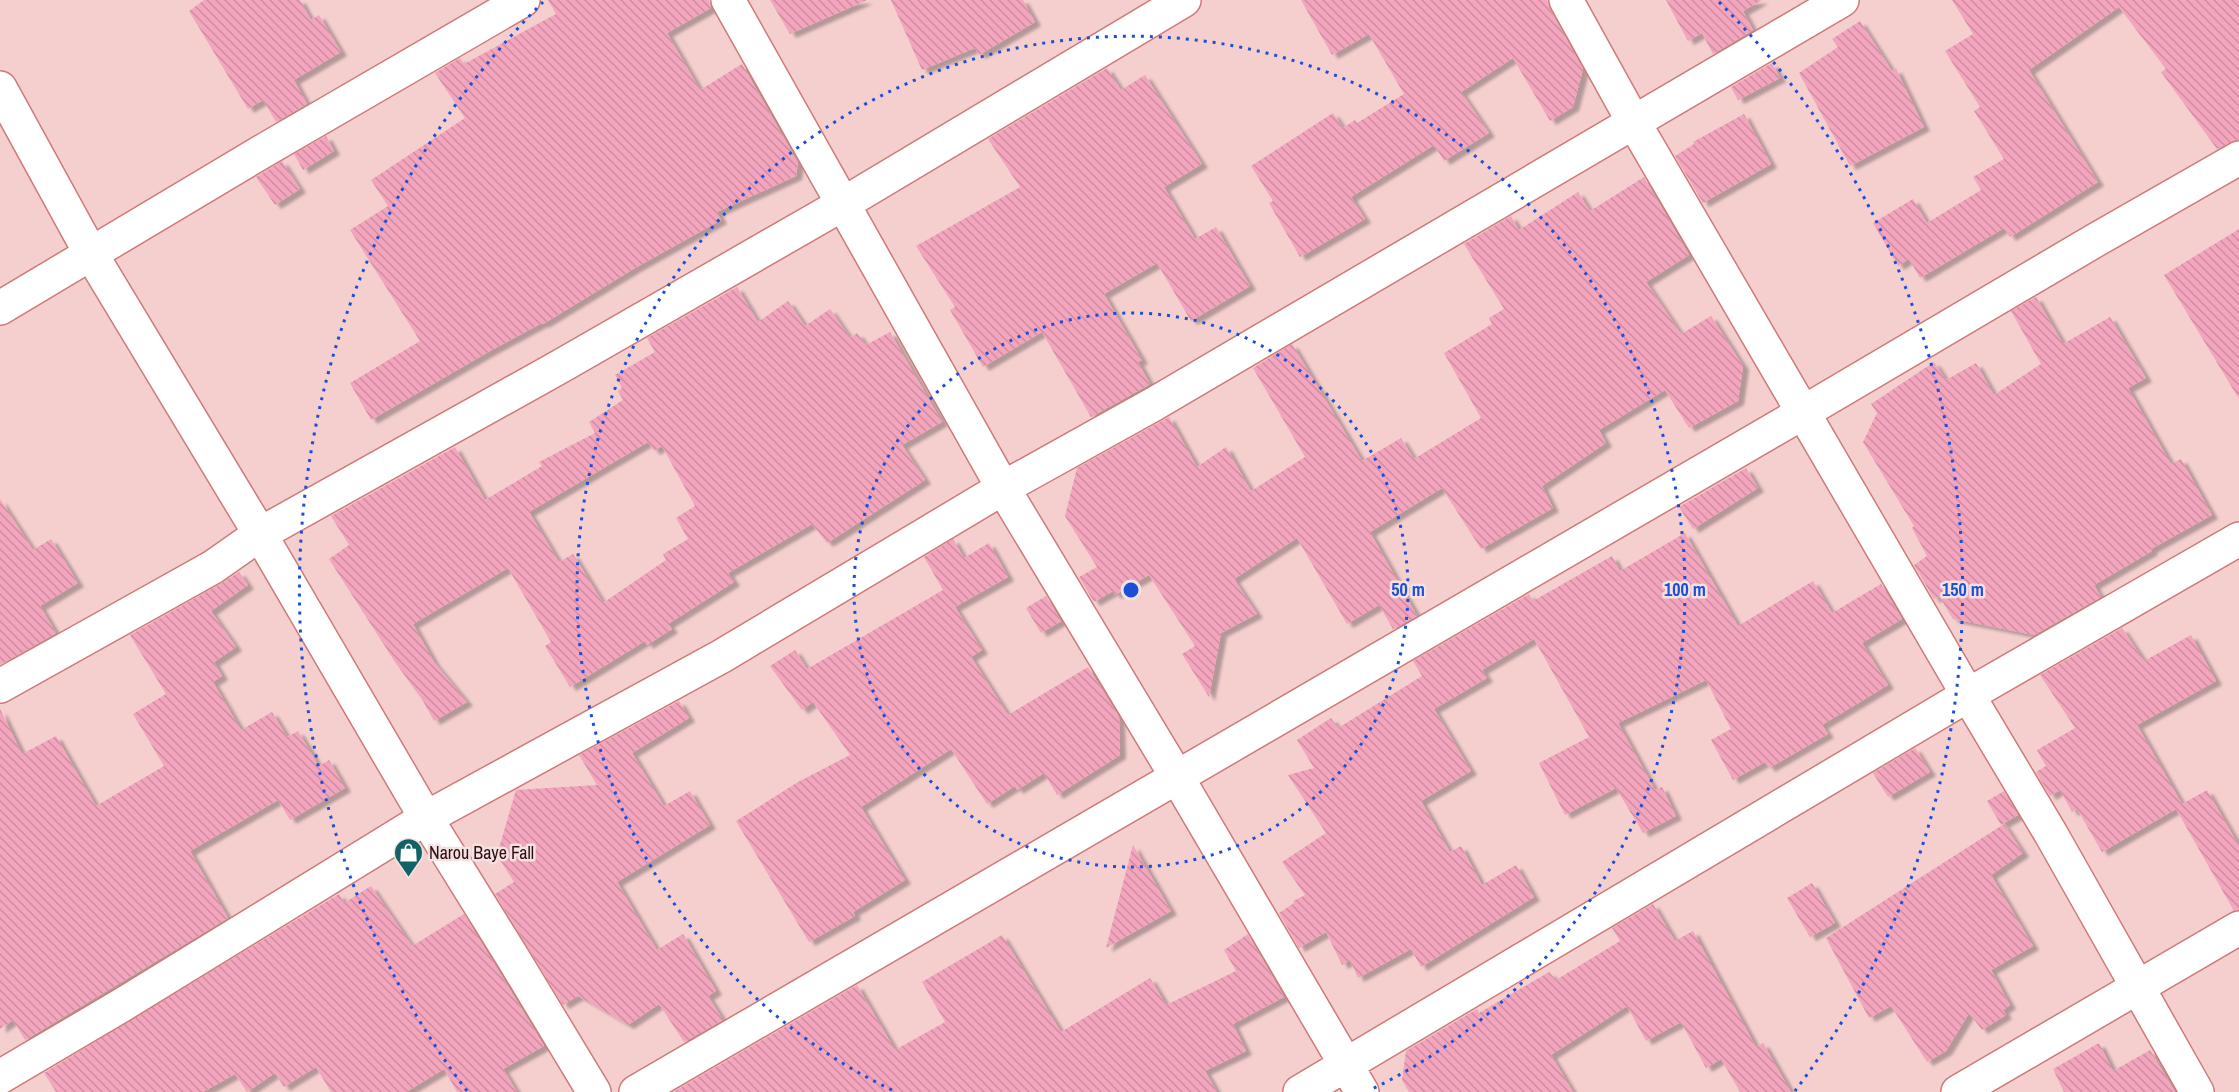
<svg xmlns="http://www.w3.org/2000/svg" width="2239" height="1092" font-family="'Archivo Narrow',sans-serif">
<style>
.building{fill:url(#building-back-hatch);fill-rule:evenodd;filter:url(#shadow)}
.lines{fill:none;stroke-linecap:round;stroke-linejoin:round}
.minor-casing{stroke:#ce7a7a;stroke-width:36}
.minor{stroke:#fff;stroke-width:33}
.ring{fill:none;stroke:#1d4ed8;stroke-width:3;stroke-dasharray:3 6}
.labels{text-anchor:middle;dominant-baseline:central;stroke-width:5;stroke-linejoin:round;paint-order:stroke}
.poi-label{font-size:18px;fill:#2f0e10;stroke:#f4e1e1;text-anchor:start}
.centre{fill:#1d4ed8;stroke:#f4e1e1;stroke-width:3}
.ring-label{font-size:18px;text-anchor:middle;font-weight:bold;fill:#1d4ed8;stroke:#f4e1e1;stroke-width:5;stroke-linejoin:round;paint-order:stroke}
</style>
<defs>
<pattern id="building-back-hatch" width="6" height="6" patternUnits="userSpaceOnUse" patternTransform="scale(1.5)"><rect width="6" height="6" fill="#f2a5bd"/><path d="M-1 5l2 2M0 0l6 6M5-1l2 2" fill="none" stroke="#d08da1"/></pattern>
<filter id="shadow"><feDropShadow dx="6" dy="4" stdDeviation="1.5" flood-color="#0004"/></filter>
</defs>
<rect width="100%" height="100%" fill="#f4cfce"/>
<path class="building" d="M204,0h96l11,20 8,-5 22,37 -47,28 13,24 -31,18 -13,-22 -15,9 -59,-98z
M548,0h161l2,8 -44,25 33,57 42,-26 56,99 -2,13 -79,36 4,8 -86,48 -92,56 -1,-1 -52,28 -119,69 -21,-37 70,-42 -70,-111 38,-24 -17,-26 94,-62 -30,-45 25,-15 4,6 92,-50z
M770,0h97l-77,34z
M891,0h132l12,22 -56,33 -4,-7 -53,22z
M1301,0h246l3,9 33,60 -10,38 -23,14 -37,-63 -52,34 28,41 -45,28 -10,-16 -83,52 14,22 -65,38 -31,-54 4,-2 -22,-35 82,-53 10,15 12,-8 2,3 47,-29 -35,-60 -37,21z
M1666,0h96l-19,11 10,19 -40,24 -11,-21 -14,8z
M1952,0h287v139l-22,10 -56,-77 5,-3 -47,-62 -90,63 69,112 -88,55 -6,-9 -84,50 -11,-19 -11,7 -25,-43 40,-24 14,24 54,-33 -8,-13 31,-18 -30,-48 6,-4 -35,-56 28,-17z
M1860,21l32,50 4,-2 28,58 -74,39 -51,-93 39,-26 -6,-8z
M1772,63l8,15 -42,22 -7,-13z
M1107,68l14,22 24,-15 57,89 -38,23 31,52 21,-12 34,59 -59,35 -34,-58 -53,31 38,66 -4,2 12,22 -59,33 -49,-85 -59,35 -33,-57 5,-3 -39,-61 104,-59 -32,-48z
M1744,114l27,50 -68,39 -28,-47 19,-12 -1,-2z
M326,136l8,15 -31,19 -9,-16z
M282,161l18,28 -25,16 -19,-28z
M1644,177l45,78 -43,27 35,52 30,-18 32,50 -5,35 -49,27 -24,-38 -66,40 7,13 -64,43 11,22 -72,41 -39,-61 -72,44 47,84 -24,13 -14,-24 -32,19 -50,-86 -63,41 23,35 -36,19 -12,64 -27,-43 13,-8 -46,-71 -34,20 -2,-4 -19,11 -15,-25 18,-10 -32,-51 12,-48 92,-51 28,50 29,-20 25,44 54,-34 -52,-89 39,-24 70,117 39,-23 13,21 67,-41 -37,-65 48,-29 -3,-6 15,-9 -40,-65 47,-28 8,14 59,-38 12,19z
M2239,229v170l-75,-124z
M737,287l21,35 30,-21 17,25 25,-17 20,29 7,-5 9,12 24,-13 52,90 -40,23 23,35 -98,63 -15,-19 -84,49 6,9 -66,42 4,5 -25,16 -2,-4 -75,46 -25,-41 6,-4 -43,-74 -95,56 21,38 33,40 -33,19 -11,-20 -28,-39 -66,-103 20,-14 -18,-29 124,-69 30,53 57,-34 -3,-4 56,-29 -6,-11 34,-22 -5,-9 4,-3 -7,-13 40,-23 -8,-14zM648,442l6,9 8,-5 33,60 -19,12 12,21 -25,15 3,6 -63,43 -30,-49 -14,8 -30,-50z
M2036,297l27,47 47,-27 36,61 -18,10 43,76 10,-5 31,56 -61,34 1,2 -58,34 7,12 -67,38 -81,-16 -14,-23 -5,3 -20,-34 13,-9 -15,-28 2,-2 -51,-84 14,-29 -6,-9 63,-42 12,18 30,-17 18,32 47,-31 -30,-53z
M1746,468l12,20 -65,41 -14,-22z
M0,499l33,51 18,-11 27,44 -38,23 16,27 -56,32z
M1685,533l53,93 75,-45 19,32 49,-29 21,35 -40,24 26,42 -66,40 6,9 -59,34 -4,-6 -32,18 -22,-40 20,-11 -25,-49 -88,43 37,67 7,-3 14,29 -33,17 -27,-45 -51,27 -26,-52 50,-26 -55,-98 -52,31 5,8 -53,31 37,62 -50,30 29,51 11,-6 21,39 34,-20 18,32 -113,70 -10,-18 -53,29 -8,-18 -8,5 -16,-33 -27,16 -20,-35 15,-10 -1,-2 12,-6 -23,-33 44,-29 -38,-58 26,-7 -17,-28 34,-22 7,10 84,-52 -9,-15 116,-67 4,7 79,-45 8,15z
M953,539l11,19 25,-15 19,34 -53,30 27,43 -11,7 37,58 80,-48 31,50 1,38 -63,40 -13,-22 -27,17 -2,-4 -28,18 -36,-55 -90,58 44,73 -52,32 2,4 -46,26 -73,-121 62,-39 52,-27 -37,-53 -11,8 -32,-44 25,-16 12,19 136,-79 -19,-33z
M239,572l9,13 -37,26 25,36 -22,15 8,14 -9,6 28,48 31,-18 15,25 11,-6 21,35 10,-6 16,28 -55,32 -12,-20 -88,51 38,67 -203,122 -12,-20 -13,9v-320l22,45 34,-18 40,70 68,-40 -31,-52 33,-20 -36,-59 92,-52z
M1046,596l15,25 -20,12 -15,-25z
M2122,628l22,33 47,-26 25,46 -79,44 45,79 25,-14 32,56v63l-5,2 -58,-102 -74,43 -25,-43 -5,3 -12,-22 -10,6 -14,-24 10,-6 -9,-16 38,-22 -35,-53z
M679,701l10,17 -57,35 32,53 26,-15 20,34 -93,57 40,68 26,-16 33,57 -8,5 15,24 -39,22 -25,-38 -31,21 -50,-29 -15,9 -68,-111 19,-12 -17,-27 19,-65 81,-5 -18,-30z
M1915,748l15,24 -42,25 -15,-24z
M2004,791l14,24 -17,10 -14,-24z
M2004,824l19,29 -32,22 42,71 -42,24 19,35 -7,5 3,5 -24,15 -13,-17 -23,38 -19,11 -36,-56 -22,12 -43,-80z
M1133,845l38,66 -65,37z
M1812,883l23,40 -25,14 -23,-39z
M371,886l41,60 52,-32 80,132 -41,23 14,23h-60l-13,-23 -38,23h-75l-15,-25 -32,20 -9,-14 -28,19 -12,-18 -32,18h-147l-12,-19 295,-179 5,9z
M1653,904l22,37 18,-10 63,116 7,-4 28,49h-51l-19,-33 -15,9 -25,-46 -35,19 -19,-35 -76,49 22,37h-164l-7,-12 4,-29 71,-42 2,4 70,-41 7,8 64,-39 -8,-13z
M1248,934l36,63 -51,27 13,27 -41,20 12,21h-544l184,-107 38,65 50,-28 -23,-40 80,-47 59,97 89,-54 16,27 70,-34 -12,-21z
M2099,1043l14,28 37,-21 25,42h-111l-11,-23z"/>
<g class="lines">
<defs>
<path id="minor" d="M728,0l275,488 174,289 185,315
M1566,0l67,121 335,574 83,139 146,258
M0,88l91,166 169,280 166,284 87,140 81,134
M0,308l263,-157 260,-151
M0,686l213,-119 47,-33 301,-168 282,-162 341,-204
M0,1077l122,-72 304,-187 296,-162 281,-168 151,-84 688,-404
M636,1092l1168,-680 290,-171 145,-83
M1300,1092l668,-397 271,-156
M1958,1092l281,-164"/>
</defs>
<use href="#minor" class="minor-casing"/>
<use href="#minor" class="minor"/>
</g>
<g class="ring">
<circle cx="1131" cy="590" r="277"/>
<path d="M892 1090A554 554 0 1 1 1370 1090"/>
<path d="M467 1091A832 832 0 0 1 543 2M1719 2A832 832 0 0 1 1795 1091"/>
</g>
<defs>
<symbol id="shop-pin" viewBox="-11 -11 22 30"><path d="M0 17L-7.5 6A9.5 9.5 0 1 1 7.5 6Z" fill="#126366" stroke="#f4e1e1"/><path d="M-5-2.5h2.3a2.7 3.5 0 0 1 5.4 0H5L5.5 6h-11ZM-1.5-2.5h3a1.5 2.3 0 0 0-3 0Z" fill="#fff"/></symbol>
</defs>
<g fill-rule="evenodd">
<use href="#shop-pin" x="392" y="836" width="33" height="45"/>
</g>
<g class="labels">
<g class="poi-label">
<text x="429" y="852">Narou Baye Fall</text>
</g>
</g>
<circle cx="1131" cy="590" r="9" class="centre"/>
<g class="ring-label">
<text x="1408" y="596">50 m</text>
<text x="1685" y="596">100 m</text>
<text x="1963" y="596">150 m</text>
</g>
</svg>
